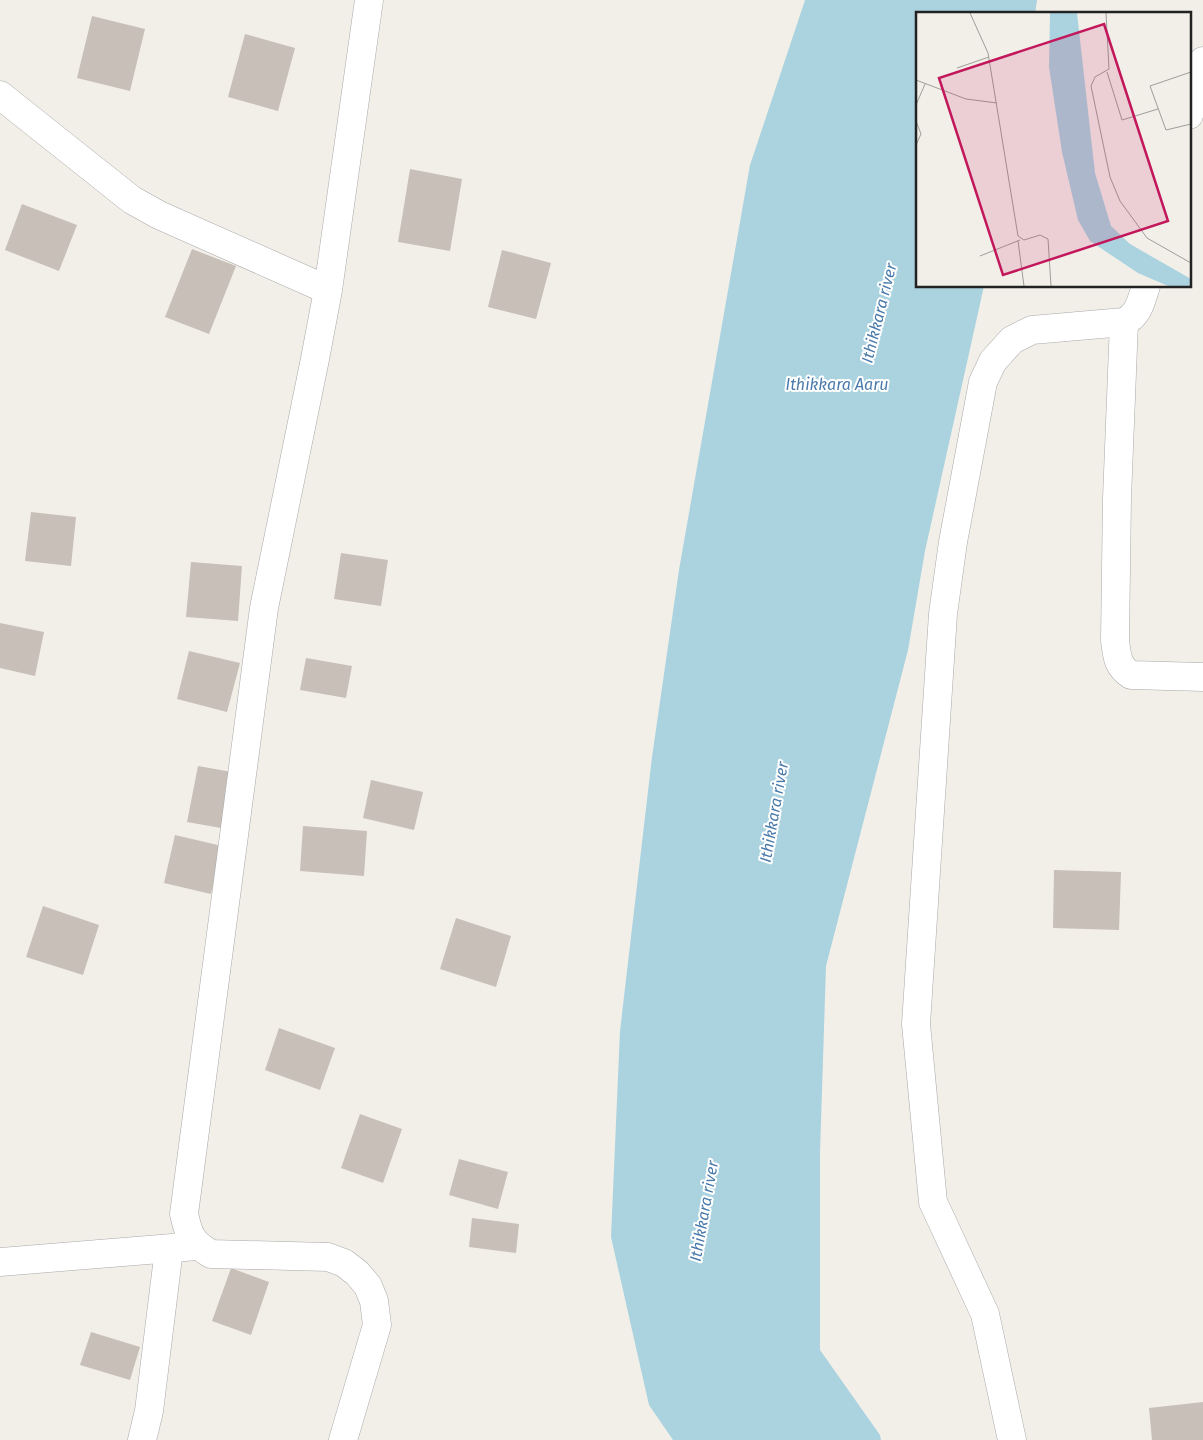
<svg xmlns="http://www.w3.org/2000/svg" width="1203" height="1440" font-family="'Fira Sans',sans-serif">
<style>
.water{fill:#aad3df}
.building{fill:#c7bfb8}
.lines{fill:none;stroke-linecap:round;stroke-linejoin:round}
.minor-casing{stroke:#a9a9a9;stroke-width:29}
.minor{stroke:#fff;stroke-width:28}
.labels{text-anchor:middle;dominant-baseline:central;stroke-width:4;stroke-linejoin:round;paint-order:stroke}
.water-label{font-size:16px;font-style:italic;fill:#4a7aab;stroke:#fff}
.inset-road{fill:none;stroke:#9f9d99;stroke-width:1}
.view{fill:#c2185b;fill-opacity:0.15;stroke:#c2185b;stroke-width:2.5}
.inset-edge{fill:none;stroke:#222;stroke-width:2.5}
</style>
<rect width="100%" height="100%" fill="#f2efe9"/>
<path class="water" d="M805,0h232l-2,14h-118v272h67l-59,265 -17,99 -82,316 -6,187v197l60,85 1,5h-208l-24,-35 -38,-168 9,-206 32,-274 27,-187 71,-405z"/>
<path class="building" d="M92,16l53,13 -15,62 -53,-13z
M245,34l50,14 -17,63 -50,-14z
M410,169l52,10 -12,72 -52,-9z
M22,204l55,21 -18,46 -54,-21z
M192,249l44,17 -27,68 -44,-17z
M502,250l49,13 -15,56 -48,-12z
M31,512l45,5 -5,49 -46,-5z
M341,553l47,7 -7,46 -47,-7z
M191,562l51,4 -4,55 -52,-4z
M0,623l44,9 -9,44 -35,-8z
M189,651l51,12 -13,49 -50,-13z
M306,658l46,8 -6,32 -46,-8z
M198,766l34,6 -11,56 -34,-6z
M371,780l52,12 -9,38 -51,-12z
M303,826l64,5 -3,45 -64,-5z
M175,835l47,11 -11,48 -47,-11z
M1054,870l67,2 -2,58 -66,-2z
M43,906l56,19 -16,50 -57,-18z
M456,918l55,18 -15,51 -56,-18z
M279,1028l56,20 -15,42 -55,-20z
M360,1114l42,15 -19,54 -42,-15z
M459,1159l49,13 -10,37 -49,-14z
M472,1218l47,6 -3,29 -47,-6z
M231,1268l38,14 -18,53 -39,-14z
M91,1332l49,15 -10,33 -50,-15z
M1203,1402v38h-51l-3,-32z"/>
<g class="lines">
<defs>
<path id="minor" d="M0,95l132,105 27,15 169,75
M1189,115l14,-54
M1124,322l-7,176 -2,142c2,16 2,26 16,35l72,2
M0,1262l197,-16
M142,1440l7,-29 20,-162
M343,1440l34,-115 -3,-24 -6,-15 -11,-13 -13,-10 -16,-6 -117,-3c-20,-12 -22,-18 -27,-40l80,-606 51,-249 13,-69 41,-290
M1012,1440l-27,-126 -52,-112 -17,-178 27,-410 10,-72 30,-160 10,-21 19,-21 20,-10 92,-8c15,-7 17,-21 22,-36"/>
</defs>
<use href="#minor" class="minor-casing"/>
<use href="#minor" class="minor"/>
</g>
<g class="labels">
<g class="water-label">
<text transform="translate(879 313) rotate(-76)">Ithikkara river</text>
<text x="837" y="384">Ithikkara Aaru</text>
<text transform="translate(774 812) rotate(-80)">Ithikkara river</text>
<text transform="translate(704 1211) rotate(-80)">Ithikkara river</text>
</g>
</g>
<g transform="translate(916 12)">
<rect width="275" height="275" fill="#f2efe9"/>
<path d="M134,1h27l18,160 16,53 19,18 61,35v7h-23l-30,-13 -48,-32 -12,-21 -16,-68 -13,-85z" fill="#aad3df"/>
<path class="inset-road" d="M54,1l18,40 30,183 6,4 16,-5 8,4 3,47M190,1l3,56 -14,8 -4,9 19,91 10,24 27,37 44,25M41,56l32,-11M191,60l15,48 36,-11M275,60l-41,14 16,44 25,-6M0,68l50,19 31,4M0,93l9,-21M0,109l5,13 -5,11M102,229l6,45M64,244l40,-16"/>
<path class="view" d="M188,12l64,197 -165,54 -64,-197z"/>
<rect width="275" height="275" class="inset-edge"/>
</g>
</svg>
